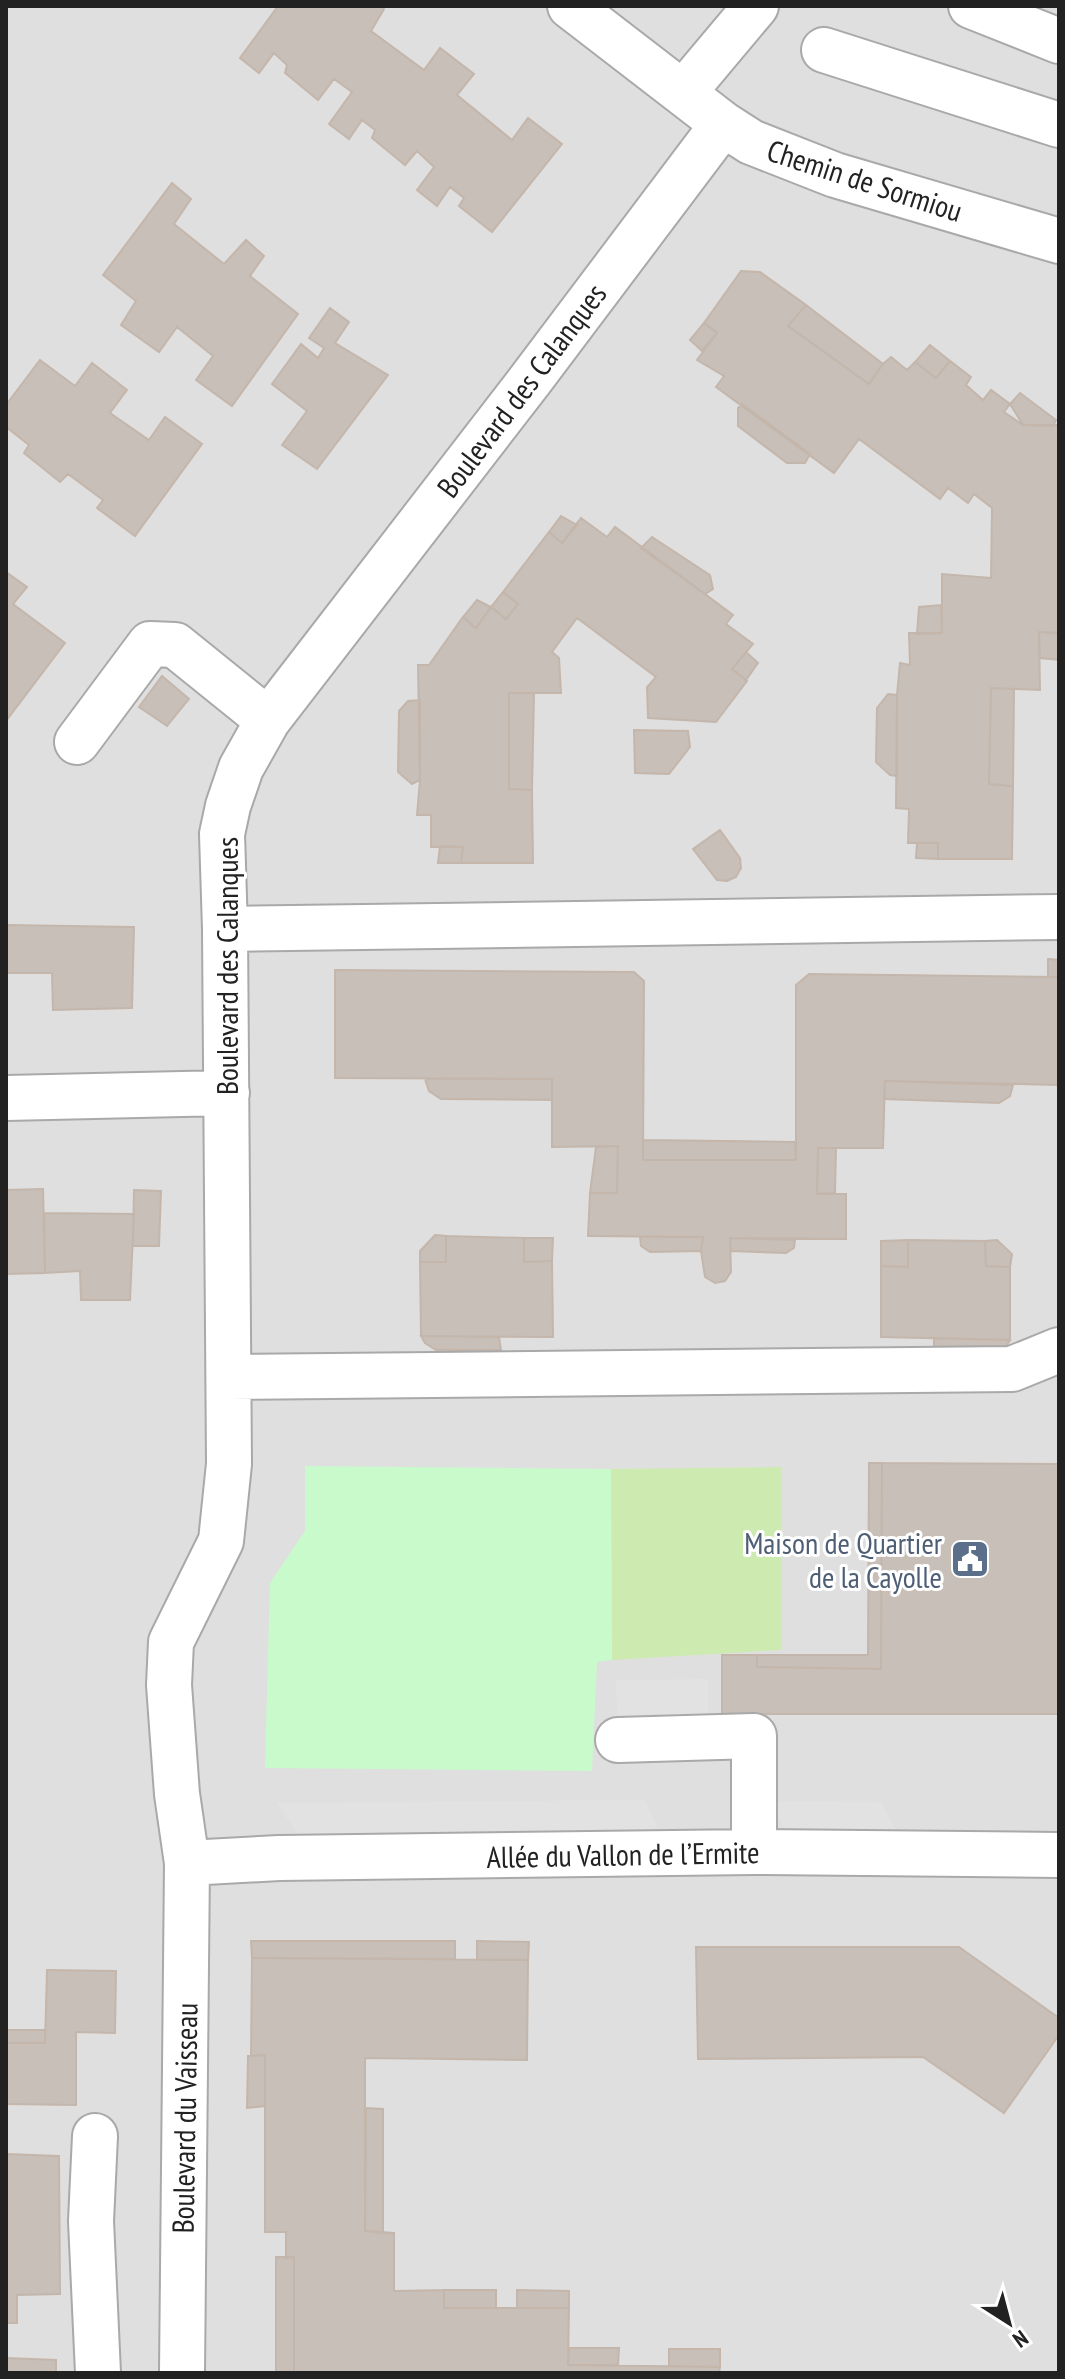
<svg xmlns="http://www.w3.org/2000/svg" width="1065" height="2379" font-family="'PT Sans Narrow',sans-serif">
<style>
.residential{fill:#e0dfdf}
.grass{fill:#cdebb0}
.park{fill:#c8facc}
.parking{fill:#e2e2e2}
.building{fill:#c7bfb8;stroke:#c4b6ab;stroke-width:2}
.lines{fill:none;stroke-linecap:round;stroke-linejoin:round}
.minor-casing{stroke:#a9a9a9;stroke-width:48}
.minor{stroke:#fff;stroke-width:44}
.labels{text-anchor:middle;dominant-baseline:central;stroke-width:6;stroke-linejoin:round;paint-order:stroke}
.street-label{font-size:30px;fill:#222;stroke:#fff}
.service-label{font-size:30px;fill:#4e5e75;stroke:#fff;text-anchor:end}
</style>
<rect width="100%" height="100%" fill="#f2efe9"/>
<path class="residential" d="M6,6h1053v2367h-1053z"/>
<path class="grass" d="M781,1467v183l-169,10 -1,-191z"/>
<path class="park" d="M305,1466l306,3 1,191 -15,2 -5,109 -327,-3 5,-185 35,-52z"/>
<path class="parking" d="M708,1679v58l-90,3 -2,-60z
M645,1800l18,41h-361l-25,-38z
M768,1801l113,1 20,39h-109z"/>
<path class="building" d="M278,6h102l4,3 -13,22 53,39 16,-22 34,26 -17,21 55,45 16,-22 34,26 -70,88 -33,-26 5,-8 -14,-11 -13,19 -20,-16 17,-23 -17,-16 -12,14 -33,-27 3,-8 -13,-10 -13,19 -20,-15 23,-32 -18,-13 -16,21 -33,-27 2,-8 -13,-12 -15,20 -19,-15z
M172,183l19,16 -17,25 50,40 22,-24 18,16 -14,20 48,38 -66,92 -36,-26 17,-24 -36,-29 -18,25 -38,-27 15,-24 -33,-26z
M741,271l19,1 46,33 -18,21 81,58 14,-20 8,-7 16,13 8,-8 21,16 14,-17 21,16 -5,8 17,15 8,-10 19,14 -6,8 19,13h36v208l-20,-1 1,58 -49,-2 -2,96 24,2 -1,73h-74v-16h-30l1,-34 -13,-1 1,-113 3,-32 10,2 -1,-32h33v-59l49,4 1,-70 -18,-14 -6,9 -20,-15 -8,11 -81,-60 -25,34 -118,-86 8,-11 -27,-16 20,-27 -13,-10z
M806,305l77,59 -14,20 -81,-58z
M330,308l19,14 -14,21 53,32 -71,94 -35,-24 25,-34 -35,-27 29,-40 17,14 6,-10 -15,-10z
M704,323l13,10 -15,18 -12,-11z
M930,345l20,16 -14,17 -21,-16z
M40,360l35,26 17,-23 35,27 -17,23 39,27 16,-23 37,27 -67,92 -38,-28 6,-8 -35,-26 -8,8 -36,-29 5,-8 -23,-18v-22z
M1020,393l36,27 -3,6 -30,-1 -13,-21z
M742,404l68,50 -5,9h-18l-49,-37v-18z
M561,516l16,9 -15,18 -13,-11z
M581,518l26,19 8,-10 118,88 -7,9 27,20 -21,25 15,12 -31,41 -68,-4 -1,-31 9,-10 -79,-59 -25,34 7,6 2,35h-52v96l23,1 1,73h-72l2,-16h-32v-32h-14l3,-35 -2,-115h11l34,-48 13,11 15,-21 15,12 12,-15 -15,-12 46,-60 13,11z
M652,537l58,38 3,14 -8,5 -64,-46z
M6,572l21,15 -14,17 52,39 -59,78z
M503,592l15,12 -12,15 -15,-12z
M477,600l14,7 -15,21 -13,-11z
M941,605l1,28 -25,1 2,-27z
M1039,632l20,1v27l-19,-2z
M746,652l12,11 -12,17 -14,-11z
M162,676l27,23 -22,27 -28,-19z
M991,688l23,1 -1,97 -24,-2z
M509,693h25l-2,97 -23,-1z
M888,694l9,1v81l-7,-1 -14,-13 1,-54z
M420,700v80l-8,4 -14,-12 1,-61 9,-10z
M634,730l54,1 2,16 -21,27 -34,-1z
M720,830l20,28 1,10 -5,9 -9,4 -10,-1 -24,-31z
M917,843h21v16l-22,-1z
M440,846l23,1 -2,16h-23z
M6,925l128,2 -2,81 -79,2 -1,-37h-46z
M1048,959l11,1v17h-11z
M335,970l299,2 10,9 -1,179h153v-175l13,-11 250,3v108l-174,-4 -2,67h-65l-1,46h29v45l-116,-1 1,34 -6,9 -10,2 -10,-6 -4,-26 2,-14 -115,-1 2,-43h27l1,-47 -66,1v-68l-217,-1z
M425,1079h127v21l-111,-1 -12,-8z
M885,1081l128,4 -3,11 -11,7 -115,-4z
M643,1140l152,2 1,18h-153z
M618,1146l-1,47h-27l6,-46z
M818,1148h18l-1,45 -18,1z
M43,1189l2,84 -39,1v-84z
M134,1190l27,1 -2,55h-26z
M44,1213l90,1 -4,86h-49l-1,-29 -35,2z
M435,1235l11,1v26h-26v-11z
M446,1236l78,2v24l28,-1 1,76 -132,-1 -1,-74h26z
M640,1237h63l-2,14 -51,1 -9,-6z
M524,1238h29l-1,23 -28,1z
M730,1238l65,2 -1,8 -8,5 -55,-2z
M908,1240v27l-27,-1v-25z
M908,1240l77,1 1,25 24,1v73l-129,-3v-71l27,1z
M997,1240l15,14 -2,13 -24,-1 -1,-25z
M421,1336l78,1 2,13h-65l-11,-7z
M934,1338l76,2 -7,12h-69z
M869,1463h13l-1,206 -124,-2v-12h111z
M882,1463l177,1v250h-337v-59h35v12l124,2z
M251,1941h204v18l-203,-1z
M477,1941l52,1 -1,18h-51z
M696,1947h263l100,71v17l-55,78 -81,-56 -225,2z
M252,1958l276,2 -1,100 -162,-2v173l29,2v58l50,-1v18h125l-1,57 152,2 -1,6h-425v-116l-8,1v-26h-21v-177l-14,1z
M47,1970l69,1 -1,62 -39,-1v73l-70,-1v-61h39z
M6,2030h39v13h-39z
M265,2055v51l-18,2 1,-52z
M366,2108l17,1v124l-18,-2z
M7,2154l52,2 1,138 -43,1v28h-11z
M276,2257h18v116h-18z
M444,2290h52v18h-52z
M517,2290l52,1v17h-52z
M569,2348h50l-1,17h-50z
M669,2349h51v18l-51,-1z
M6,2358l50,2v13h-50z"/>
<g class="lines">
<defs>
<path id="minor" d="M570,6l153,118 28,18 84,33 224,66
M971,6l88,35
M824,50l235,75
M683,93l73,-87
M77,742l73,-98 25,1 93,75
M225,929l834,-12
M6,1098l221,-5
M229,1377l783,-8 47,-19
M618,1740l136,-4v116
M187,1863l92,-5 475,-6 305,3
M95,2136l-4,85 7,152
M182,2373l5,-510 -10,-69 -8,-109 2,-43 50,-101 8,-77 -4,-535 -3,-95 6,-28 13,-38 27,-48 263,-341 192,-255"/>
</defs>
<use href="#minor" class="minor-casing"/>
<use href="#minor" class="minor"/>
</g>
<defs>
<symbol id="civic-square" viewBox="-11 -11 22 22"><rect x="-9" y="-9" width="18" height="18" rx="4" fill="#5c6f8a" stroke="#fff"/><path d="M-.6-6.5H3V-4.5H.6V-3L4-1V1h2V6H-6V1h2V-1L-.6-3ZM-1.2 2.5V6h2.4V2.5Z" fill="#fff"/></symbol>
</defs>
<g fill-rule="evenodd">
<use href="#civic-square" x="948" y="1537" width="44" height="44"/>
</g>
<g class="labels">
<g class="street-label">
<text transform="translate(865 180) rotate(18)">Chemin de Sormiou</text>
<text transform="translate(521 390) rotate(-53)">Boulevard des Calanques</text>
<text transform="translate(226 966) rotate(-90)">Boulevard des Calanques</text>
<text transform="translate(623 1854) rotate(-1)">Allée du Vallon de l’Ermite</text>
<text transform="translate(184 2118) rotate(-89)">Boulevard du Vaisseau</text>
</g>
<g class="service-label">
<text x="942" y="1542">Maison de Quartier<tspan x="942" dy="34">de la Cayolle</tspan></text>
</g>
</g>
<rect width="1065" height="2379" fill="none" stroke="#222222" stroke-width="16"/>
<g transform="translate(1009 2323) rotate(144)" stroke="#ffffff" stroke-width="6" paint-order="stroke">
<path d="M0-6L14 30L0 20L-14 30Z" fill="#222222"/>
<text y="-12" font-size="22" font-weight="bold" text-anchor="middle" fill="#222222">N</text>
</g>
</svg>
